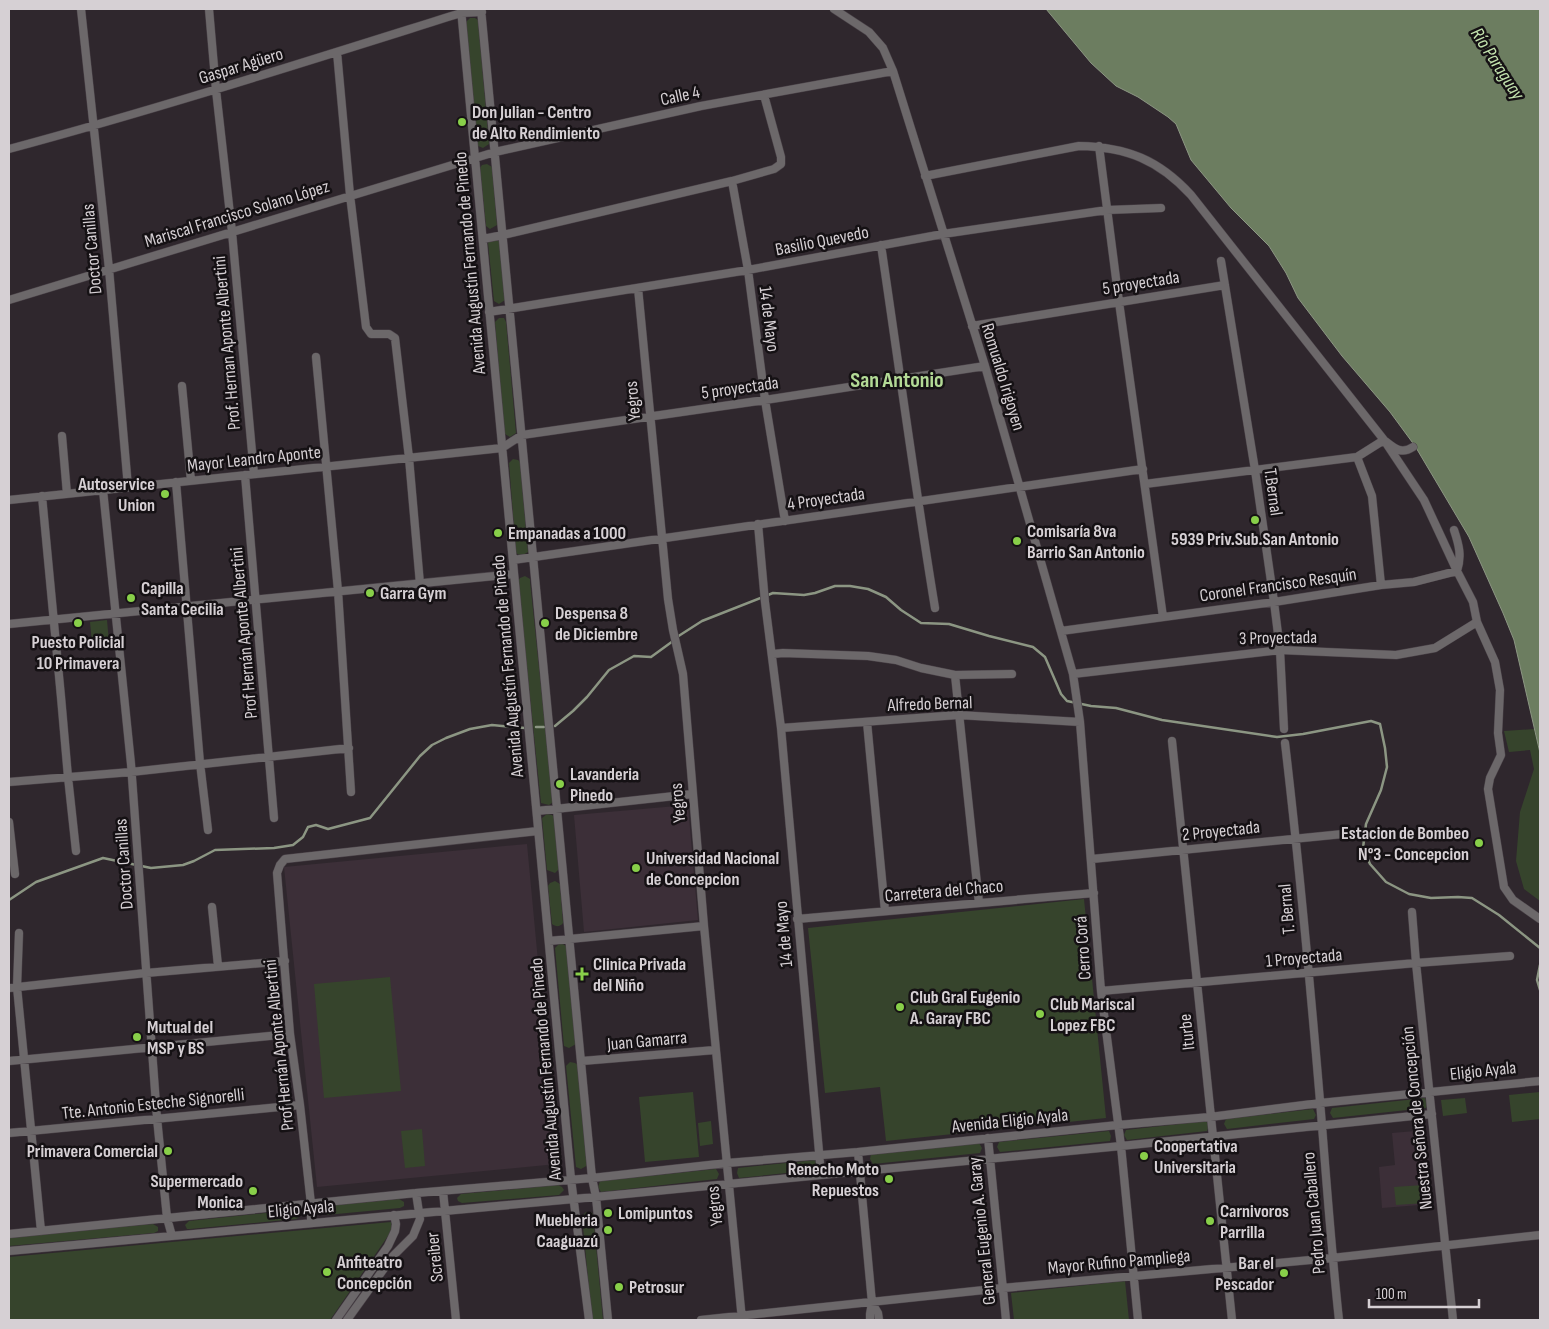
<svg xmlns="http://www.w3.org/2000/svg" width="1549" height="1329" font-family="'Sofia Sans Condensed',sans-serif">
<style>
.built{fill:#3c2f38}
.green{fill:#36442c}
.water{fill:#6c7d60;stroke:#8c9683}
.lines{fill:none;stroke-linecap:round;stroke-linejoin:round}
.stream{stroke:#8c9683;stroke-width:2.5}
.minor-casing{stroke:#4a4248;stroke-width:9}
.minor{stroke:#6c686a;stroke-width:8}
.poi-dot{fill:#88cf49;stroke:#151114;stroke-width:2}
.labels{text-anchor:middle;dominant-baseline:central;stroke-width:5;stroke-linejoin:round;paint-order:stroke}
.street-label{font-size:18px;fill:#d6d0d4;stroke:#151114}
.poi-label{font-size:18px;font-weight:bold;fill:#d6d0d4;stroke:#151114;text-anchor:start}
.water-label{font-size:19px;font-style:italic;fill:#c4e4af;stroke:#151114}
.district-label{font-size:22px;font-weight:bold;fill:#b3da96;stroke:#151114}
</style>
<rect width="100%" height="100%" fill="#2f272d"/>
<path class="built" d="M688,805l10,115 -114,12 -10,-117z
M527,844l30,320 -240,23 -33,-320z
M1426,1130l6,74 -50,4 -3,-41 16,-2 -3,-32z"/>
<path class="green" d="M470,18h5l3,2 11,124 -6,4 -5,-2 -12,-124z
M487,164l5,3 5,58 -7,4 -4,-3 -6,-58 2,-3z
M497,239l3,3 5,58 -6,4 -5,-3 -6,-58 2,-3z
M499,318h5l2,4 10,111 -6,4 -5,-3 -1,-3 -9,-109z
M513,459l5,1 2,2 8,90 -7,4 -5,-3 -7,-90z
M525,576l5,3v2l23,221 -4,3 -8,-2 -23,-222 2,-3z
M107,620l2,22 -17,1 -2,-21z
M1534,729l6,24v148l-16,-12 -8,-28 4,-49 14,-43 -4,-19 -21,2 -5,-21z
M547,814l5,1 2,2 5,52 -4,4 -8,-3 -5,-52z
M555,881l5,3 3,39c-3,4 -7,4 -11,1l-4,-38 2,-3z
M1084,899l22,219 -220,23 -6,-54 -55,6 -17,-165z
M561,943l5,3 10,98 -7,4 -5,-2 -9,-98 4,-4z
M390,977l11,114 -77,7 -10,-114z
M570,1062l5,1 3,2 10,100 -7,4 -5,-2 -10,-101z
M693,1092l6,65 -54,5 -6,-65z
M1540,1092v27l-28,3 -3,-27z
M1425,1098l2,8 -1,2 -93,10 -3,-5 2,-5z
M1465,1098l2,15 -24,3 -2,-16z
M1313,1109l3,6 -2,4 -87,10 -3,-5 2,-5z
M711,1121l2,23 -13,2 -2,-23z
M1206,1121l3,5 -2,5 -80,9 -3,-5 2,-5z
M422,1129l3,37 -20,2 -4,-37z
M1109,1131l2,5 -1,5 -110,11 -3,-5 2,-5z
M979,1143l3,5 -2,5 -107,11 -3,-5 1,-5z
M815,1160l3,8 -2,2 -77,8 -2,-5 1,-5z
M716,1169l3,5 -2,5 -116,13 -3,-5 2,-6z
M558,1185l4,2 2,3 -5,5 -97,8 -4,-2 -1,-3 4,-4z
M1423,1185l2,18 -29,2 -2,-18z
M399,1199l5,3v4l-4,2 -74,7 -5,-3v-4l4,-2z
M295,1210l5,4 -2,4 -2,1 -106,10h-3l-2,-4 4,-4z
M586,1212h5l2,2 10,106h-11l-10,-104z
M391,1222l2,2v4l-5,8 -58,84h-321v-63z
M153,1224l5,3v4l-4,2 -145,13v-9z
M1125,1281l4,39h-115l-3,-27z"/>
<path class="water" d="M1046,9h494v744l-26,-113 -11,-27 -34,-76 -54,-91 -25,-34 -48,-56 -44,-58 -12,-25 -17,-27 -38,-38 -40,-48 -15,-36 -8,-7 -30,-20 -22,-11 -25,-23z"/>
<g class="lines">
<path class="stream" d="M677,637l25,-16 71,-28 31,2 11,-2 20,-7h15l18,3 18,8 15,13 20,13 28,1 40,12 44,11 12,10 16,37 6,7 24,5 25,2 46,12 115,17 26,-3 68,-13 9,3 5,24 2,19 -6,23 -15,34 -3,24 7,16 16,18 23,12 22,4 27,-1 14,1 27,17 41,33
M555,726l18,-15 14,-14 22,-27 25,-14 17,1 22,-16
M536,727h8
M9,900l27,-18 67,-24 48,10 32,-3 11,-4 21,-11 59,-2 19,-3 10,-8 5,-10 8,-2 12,4 42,-11 50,-62 12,-11 14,-7 24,-9 22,-4 33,3
M1540,965l-3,15 3,10"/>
<defs>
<path id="minor" d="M81,9l28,260 19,218
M209,9l7,81 16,142 22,242
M461,9l110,1170 18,141
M481,9l111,1169 4,19 12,123
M834,9l35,23 14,16 10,23 92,295 88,308 7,48 21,269 20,155 17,174
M337,52l13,143 16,132 5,7h18l6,4 14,120 11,126
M1099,146l20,156 44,315
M9,149c152,-41 302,-89 452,-136l21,-1
M925,176l154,-30c48,1 80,14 112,49l193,245c10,8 17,15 29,7
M732,181l16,89 17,130 20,121
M483,239l20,-4 229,-54 42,-12 7,-5v-7l-17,-62
M881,245c18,121 34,242 54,363
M1221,261l34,209 19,132 6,48 4,79
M638,288l30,311 5,31 10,44 21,252 38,394
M9,300l486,-148 206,-46 192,-35
M489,312l259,-42 195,-36 164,-24 54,-2
M972,326l253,-41
M316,357l22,234 13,201
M182,386l9,95
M62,436l5,58
M1357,457l15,39 9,89
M245,475l29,343
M176,482l24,281 8,67
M1145,484l212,-27 27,-17 40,60 33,71 16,31 4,20 18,40 5,28 -2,43 3,22 -11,23 -2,11 16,98 9,13 27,19
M103,490l28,274 26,354 10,100 5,18
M42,496l19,201 7,80 8,74
M9,500l493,-52 20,-13 243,-35 220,-34
M758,524l7,78 16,126 40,446
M513,560l630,-91
M9,624l505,-50
M1061,631l213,-29 107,-17 33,-3 43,-11c5,-15 2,-26 -3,-41
M773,654l10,-1 85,3 28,4 25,8 34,7 57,-1
M1073,674l207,-24 116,5 39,-7 42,-26
M955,675l24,228
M867,722l18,189
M781,728l177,-13 122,7
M1172,741l60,579
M1285,743c14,119 25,239 35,358 6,73 11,146 19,219
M9,782l122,-10 218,-24
M537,811l156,-17
M9,822l6,52
M1092,859l261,-26
M212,907l6,59
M1412,912l4,51 37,357
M797,919l297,-26
M19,933l-2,54 24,244
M549,941l155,-15
M9,988l137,-15 139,-12
M1101,991l315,-28 94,-7
M9,1061l281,-27
M582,1061l133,-11
M9,1133l291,-28
M988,1138l18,182
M858,1152l14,151 -2,11v6
M443,1191l13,129
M311,1223v-19l-11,-99 -10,-71 -13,-161 3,-8 5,-6 253,-28
M9,1234l407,-41 176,-15 135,-15 131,-11 260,-27 92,-8 110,-14 220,-22
M9,1251l565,-52 547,-53 311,-32
M872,1303l6,10 1,7
M336,1320l52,-74 7,-15 1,-7 -2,-9
M347,1320l46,-64 20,-20 7,-17 -4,-26
M701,1320l302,-32 329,-30 208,-23"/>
</defs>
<use href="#minor" class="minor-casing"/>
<use href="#minor" class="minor"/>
</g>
<g class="poi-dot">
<circle cx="462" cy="122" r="5"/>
<circle cx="165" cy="494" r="5"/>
<circle cx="1255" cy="520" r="5"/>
<circle cx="498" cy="533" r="5"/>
<circle cx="1017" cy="541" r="5"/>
<circle cx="370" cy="593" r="5"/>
<circle cx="131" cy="598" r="5"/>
<circle cx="78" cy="623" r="5"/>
<circle cx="545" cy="623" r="5"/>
<circle cx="560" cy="784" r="5"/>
<circle cx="1479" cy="843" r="5"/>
<circle cx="636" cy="868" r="5"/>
<path d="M579.5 966.5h5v5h5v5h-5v5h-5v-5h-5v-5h5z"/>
<circle cx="900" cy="1007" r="5"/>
<circle cx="1040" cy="1014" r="5"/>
<circle cx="137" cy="1037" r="5"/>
<circle cx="168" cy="1151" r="5"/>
<circle cx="1144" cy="1156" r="5"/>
<circle cx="889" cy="1179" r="5"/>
<circle cx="253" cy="1191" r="5"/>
<circle cx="608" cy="1213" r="5"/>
<circle cx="1210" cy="1221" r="5"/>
<circle cx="608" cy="1230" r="5"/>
<circle cx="327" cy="1272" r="5"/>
<circle cx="1284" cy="1273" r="5"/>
<circle cx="619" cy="1287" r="5"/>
</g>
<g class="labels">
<g class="street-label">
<text transform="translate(241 66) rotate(-17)">Gaspar Agüero</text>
<text transform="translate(680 96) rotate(-12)">Calle 4</text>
<text transform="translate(237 214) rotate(-17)">Mariscal Francisco Solano López</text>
<text transform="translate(822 241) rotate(-11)">Basilio Quevedo</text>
<text transform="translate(92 249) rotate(-95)">Doctor Canillas</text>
<text transform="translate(470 263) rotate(-95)">Avenida Augustín Fernando de Pinedo</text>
<text transform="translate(1141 283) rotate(-9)">5 proyectada</text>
<text transform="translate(769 319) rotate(83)">14 de Mayo</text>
<text transform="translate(227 343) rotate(-95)">Prof. Hernan Aponte Albertini</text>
<text transform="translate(1003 377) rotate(73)">Romualdo Irigoyen</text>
<text transform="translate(740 388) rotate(-8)">5 proyectada</text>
<text transform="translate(633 401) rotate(-95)">Yegros</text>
<text transform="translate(254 459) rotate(-6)">Mayor Leandro Aponte</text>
<text transform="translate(1273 492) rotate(82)">T.Bernal</text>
<text transform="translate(826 499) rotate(-8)">4 Proyectada</text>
<text transform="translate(1278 585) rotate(-8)">Coronel Francisco Resquín</text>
<text transform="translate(244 633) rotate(-95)">Prof Hernán Aponte Albertini</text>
<text transform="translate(1278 638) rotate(-1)">3 Proyectada</text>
<text transform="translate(508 666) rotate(-95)">Avenida Augustín Fernando de Pinedo</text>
<text transform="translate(930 704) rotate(-2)">Alfredo Bernal</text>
<text transform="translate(678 803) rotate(-95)">Yegros</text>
<text transform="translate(1221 831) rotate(-6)">2 Proyectada</text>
<text transform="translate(124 864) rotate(-94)">Doctor Canillas</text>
<text transform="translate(944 891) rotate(-5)">Carretera del Chaco</text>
<text transform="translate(1287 909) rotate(-95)">T. Bernal</text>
<text transform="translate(784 934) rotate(-95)">14 de Mayo</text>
<text transform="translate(1083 948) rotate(-94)">Cerro Corá</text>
<text transform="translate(1304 958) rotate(-5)">1 Proyectada</text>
<text transform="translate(1187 1032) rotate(-96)">Iturbe</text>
<text transform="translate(647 1041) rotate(-5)">Juan Gamarra</text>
<text transform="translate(279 1045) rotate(-96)">Prof Hernán Aponte Albertini</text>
<text transform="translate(546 1069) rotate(-95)">Avenida Augustín Fernando de Pinedo</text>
<text transform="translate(1483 1071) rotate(-6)">Eligio Ayala</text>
<text transform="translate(153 1104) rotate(-6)">Tte. Antonio Esteche Signorelli</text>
<text transform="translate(1417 1118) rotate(-96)">Nuestra Señora de Concepción</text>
<text transform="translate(1010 1121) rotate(-6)">Avenida Eligio Ayala</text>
<text transform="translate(715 1206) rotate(-96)">Yegros</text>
<text transform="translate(301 1209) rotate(-5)">Eligio Ayala</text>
<text transform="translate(1314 1213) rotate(-95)">Pedro Juan Caballero</text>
<text transform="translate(982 1231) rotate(-96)">General Eugenio A. Garay</text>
<text transform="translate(435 1257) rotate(-96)">Screiber</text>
<text transform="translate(1119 1262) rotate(-5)">Mayor Rufino Pampliega</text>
</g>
<g class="poi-label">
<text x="472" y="112">Don Julian - Centro<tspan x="472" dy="21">de Alto Rendimiento</tspan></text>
<text x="155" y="484" text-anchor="end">Autoservice<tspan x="155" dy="21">Union</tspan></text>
<text x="1027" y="531">Comisaría 8va<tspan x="1027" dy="21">Barrio San Antonio</tspan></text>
<text x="508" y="533">Empanadas a 1000</text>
<text x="1255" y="539" text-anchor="middle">5939 Priv.Sub.San Antonio</text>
<text x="141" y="588">Capilla<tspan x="141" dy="21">Santa Cecilia</tspan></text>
<text x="380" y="593">Garra Gym</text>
<text x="555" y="613">Despensa 8<tspan x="555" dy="21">de Diciembre</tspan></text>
<text x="78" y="642" text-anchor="middle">Puesto Policial<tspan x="78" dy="21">10 Primavera</tspan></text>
<text x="570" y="774">Lavanderia<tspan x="570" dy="21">Pinedo</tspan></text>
<text x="1469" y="833" text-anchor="end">Estacion de Bombeo<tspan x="1469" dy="21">N°3 - Concepcion</tspan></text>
<text x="646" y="858">Universidad Nacional<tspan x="646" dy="21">de Concepcion</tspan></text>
<text x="593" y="964">Clinica Privada<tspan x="593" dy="21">del Niño</tspan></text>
<text x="910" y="997">Club Gral Eugenio<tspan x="910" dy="21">A. Garay FBC</tspan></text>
<text x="1050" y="1004">Club Mariscal<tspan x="1050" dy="21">Lopez FBC</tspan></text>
<text x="147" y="1027">Mutual del<tspan x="147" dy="21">MSP y BS</tspan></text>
<text x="1154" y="1146">Coopertativa<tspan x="1154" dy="21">Universitaria</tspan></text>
<text x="158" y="1151" text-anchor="end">Primavera Comercial</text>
<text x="879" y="1169" text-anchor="end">Renecho Moto<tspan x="879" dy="21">Repuestos</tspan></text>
<text x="243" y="1181" text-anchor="end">Supermercado<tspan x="243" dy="21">Monica</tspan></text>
<text x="1220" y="1211">Carnivoros<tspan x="1220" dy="21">Parrilla</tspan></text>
<text x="618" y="1213">Lomipuntos</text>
<text x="598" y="1220" text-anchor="end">Muebleria<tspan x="598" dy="21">Caaguazú</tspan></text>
<text x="337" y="1262">Anfiteatro<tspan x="337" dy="21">Concepción</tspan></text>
<text x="1274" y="1263" text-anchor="end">Bar el<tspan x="1274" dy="21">Pescador</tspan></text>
<text x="629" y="1287">Petrosur</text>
</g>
<g class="water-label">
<text transform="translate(1497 64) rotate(57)">Río Paraguay</text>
</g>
<g class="district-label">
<text x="897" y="380">San Antonio</text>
</g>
</g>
<rect width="1549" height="1329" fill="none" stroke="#d6d0d4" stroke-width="20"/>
<path d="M1369 1299v8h110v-8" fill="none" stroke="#d6d0d4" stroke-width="2.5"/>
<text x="1376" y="1299" font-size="15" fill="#d6d0d4" stroke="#151114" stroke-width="4" paint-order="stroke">100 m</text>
</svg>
